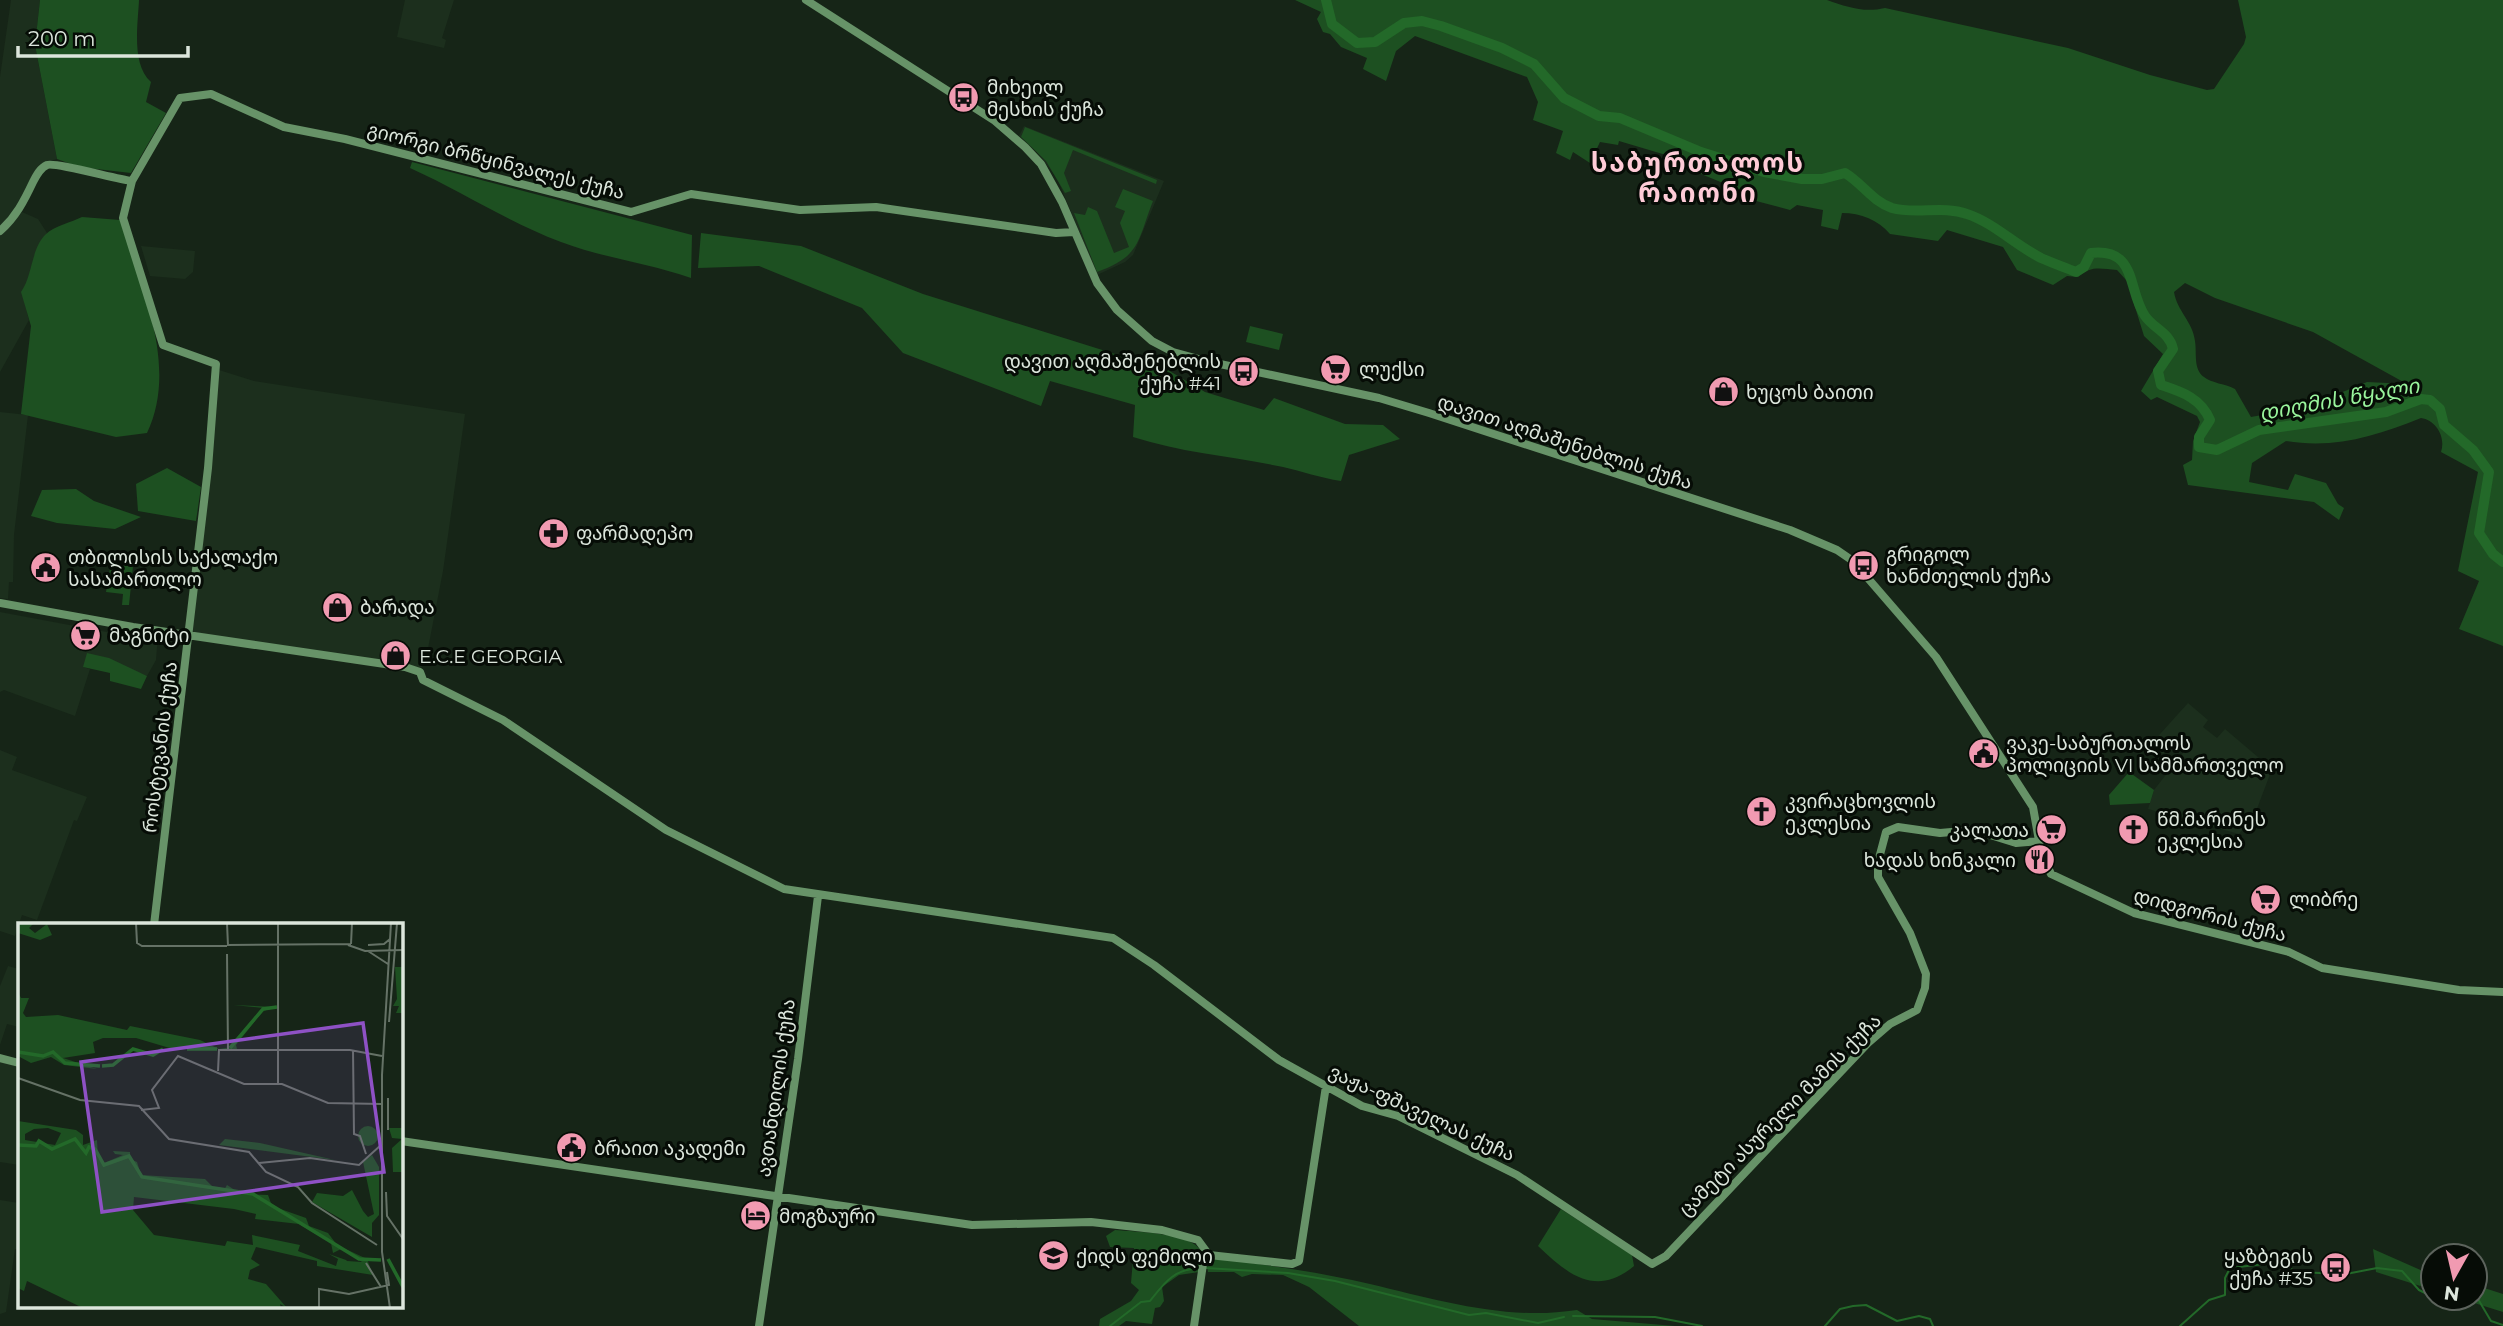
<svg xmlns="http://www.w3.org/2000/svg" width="2503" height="1326" font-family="Montserrat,'Noto Sans Georgian',sans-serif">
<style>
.built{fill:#1c2f1d}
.green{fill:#1d5021;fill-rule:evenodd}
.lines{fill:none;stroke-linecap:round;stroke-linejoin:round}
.stream{stroke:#236929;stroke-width:2}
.river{stroke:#236929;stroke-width:10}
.secondary{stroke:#679368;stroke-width:8}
.labels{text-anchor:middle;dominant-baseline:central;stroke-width:6;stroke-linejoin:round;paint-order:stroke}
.poi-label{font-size:19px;fill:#dce6dc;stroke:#060c06;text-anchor:start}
.street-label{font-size:19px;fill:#dce6dc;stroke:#060c06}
.water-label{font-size:21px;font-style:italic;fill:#99f49c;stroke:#060c06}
.district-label{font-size:26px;font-weight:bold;letter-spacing:2px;fill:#fecbd7;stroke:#060c06}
.inset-river{fill:none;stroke:#236929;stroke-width:3.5}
.inset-road{fill:none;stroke:#657266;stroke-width:2}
.view{fill:#8e51c5;fill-opacity:0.15;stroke:#8e51c5;stroke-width:3.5}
.inset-edge{fill:none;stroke:#dce6dc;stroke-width:3.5}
</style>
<rect width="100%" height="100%" fill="#162517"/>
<path class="built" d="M11,0h29l-5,45 22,114 -13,4 -21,39 -23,26v-151z
M405,0h49l-12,38 4,2 -2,8 -47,-11z
M1024,126l140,55 -31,74 -8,7 -28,13 -40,-97 -24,-31 -14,-11z
M22,212l16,7 9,14 -9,13 -10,36 -6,10 7,28 -29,52v-139z
M141,246l54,5 -2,21 -8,7 -35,-3z
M219,370l35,11 211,33 -22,157 -18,93 -6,5 -227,-37z
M0,412l28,3 -14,120 -1,47h-4l-1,17 -8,-1z
M0,612l112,21 46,2 -2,25 -9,16 -20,-8 -44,-1 7,2 -15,47 -71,-26 -4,2z
M2188,703l20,17 -5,7 14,11 8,-9 47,40 -17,45 -16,20 -91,-25 6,-19 32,-41 -10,-7 -13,12 -12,-10z
M0,750l17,7 -5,13 75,27 -10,24 -3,-1 -37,100 -15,-5 -7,21 -15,-5z
M8,966l11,3v58l-12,-3 -7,21v-59z
M0,1061l19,6v98l-19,-3z
M0,1200l19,3v46h-4l-9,63 -6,2z"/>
<path class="green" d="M40,0h99c-1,24 -8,64 12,82l-5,20 20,11 -35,60 -52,-6 -22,-8 -22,-114z
M1295,0h532c20,7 37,13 58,8l183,40 82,27 57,15 7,-1 30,-45 2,-7 -8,-37h265v646l-44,-17 20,-48 -21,-10 20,-99 -37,-20c5,-15 -5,-32 -20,-34 -45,18 -86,31 -135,23l-34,22 -3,19 39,8 7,-16 31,9 12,21 6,4 -5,12 -25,-18 -126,-17 -5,-20 9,-5 1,-19 7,-19 -3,-6 -40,-19 -6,3 -10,-9 22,-37 -19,-18 -17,-55 -10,-11c-16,-1 -26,-5 -39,7l-11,-1 -14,9 -36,-15 -14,-23 -56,-17 -9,11 -48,-7c-12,-14 -29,-21 -48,-21l-4,17 -17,-4 2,-16 -26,-5 -7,5 -53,-14 -9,-11 -27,-11 2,-8 -84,-25 -1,4 -18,-3 -10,21 -17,-11 -3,8 -14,-7 7,-22 -30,-11 5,-18 -11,-25 -112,-41 -19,15 -10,30 -23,-12 4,-11 -26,-11 -11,-13 -7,-2 -6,-13 4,-7zM2185,283l30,15 98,34 94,52 -40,-2 -61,25 -55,10 -16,-28c-9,-5 -24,-6 -31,-12 -11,-8 -7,-24 -9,-36 -2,-19 -18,-30 -21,-49z
M1025,127l132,53 -1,4 -83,-34 -9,23 7,18 -6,2 -19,-32 -25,-24z
M412,162l280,73 -1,43c-43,-15 -88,-20 -130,-36 -53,-20 -100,-51 -151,-74z
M1123,189l30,12c-16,41 -12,55 -56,71l-23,-59 11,2 3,-8 9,4 17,42 15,-6 -9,-24 5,-12 -10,-4z
M82,217l38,3c21,67 59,145 27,213l-31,4 -95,-23 10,-88 -10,-34c12,-17 10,-44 25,-58 8,-8 26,-12 36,-17z
M701,233l100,13 122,48 205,64 28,5 49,29 59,18 10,-12 71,26 38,1 17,14 -51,16 -8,26c-21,-3 -39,-10 -58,-14 -52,-11 -100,-14 -150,-30l2,-32 -85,-24 -9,25 -138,-53 -41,-45 -103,-42 -61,2z
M1250,326l33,8 -4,16 -33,-8z
M167,468l34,19 -5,34 -58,-10 -2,-27z
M76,489l18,12 47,16 -26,12 -58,-6 -26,-7 11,-26z
M122,565l11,1 -4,39h-7l1,-11 -17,-2 4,-24 11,1z
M87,653l22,5 38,18 -6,13 -31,-8v-8l-27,-6z
M2129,772l25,18 -4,13 -40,2 -1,-10z
M1561,1209l71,46 2,11c-38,32 -67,8 -96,-20z
M1115,1230c20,2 76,2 86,21l-2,21 -20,3 -17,12 2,14 -4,6 -5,1 -3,16 -26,-3 -7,5h-20l1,-7 31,-18 8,-11 -8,-7 3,-35 -24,-1 -4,-11z
M2373,1249l52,23 6,1 2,-3v20l-57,-18z
M1215,1258c52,7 104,14 155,26 68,16 136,37 207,26l15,9 83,7h-316l-50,-39 -26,-12 -31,-1 -10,3 -8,-5h-26l-1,-8z
M2475,1285l28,9v18l-32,-10 -15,2 -9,-6h28z"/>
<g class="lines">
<path class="stream" d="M1205,1268l83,5 47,8 134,34 17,-2 52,10 26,-6
M2346,1274l31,-6 25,3 17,19 14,7
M2475,1294l16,27 12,4
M2438,1298h6
M1573,1316l82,1 47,9
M1110,1326l31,-24 9,-1c15,-19 24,-32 50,-33
M1825,1326l15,-17 13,-3 13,-1 31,16 22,-5 11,3 3,7
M2180,1326l29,-26 16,-5v-17l5,-10 43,-5 26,9 42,2"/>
<path class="river" d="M1326,0l6,24 25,19 18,-1 29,-19 18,-2 19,5 61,22 32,16 30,34 35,18 21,2 81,34 63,20 38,7h20l23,-6c18,11 27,28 47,35 24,7 50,-3 75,6 27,9 48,31 74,44 11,5 23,9 35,14l8,-5 7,-14c47,-5 36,37 54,63 9,13 25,17 28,33l-15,22 3,14c21,7 40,13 49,35l-11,17v10l18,3 42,-20 127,-18 35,-13 9,1 10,9 4,16 29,25 16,22 -10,61 14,21 10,8"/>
<path class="secondary" d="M806,0l189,121 30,26 16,17 21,38 35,81 20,27 35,31 21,11 33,9 173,37 50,15 361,117 47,20 16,11 83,96 97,150 8,45 10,22 83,39 155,39 33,16 137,22 44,2
M132,181l-9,37 40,127 53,19 -8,104 -54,457
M0,231c16,-14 24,-30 33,-49 3,-6 7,-14 14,-17 8,-3 69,14 85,16l48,-83 31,-4 73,33 61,12 286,73 60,-18 109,16 76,-3 180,26 18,-1
M0,603l133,24 272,40 15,5 3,8 80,40 163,110 118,59 329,49 41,27 125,95 83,46 36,10 119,59 135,89 14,-8 202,-213 22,-19 27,-14 8,-22 1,-14 -16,-41 -32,-56v-15l8,-30 12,-5 42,6 34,-3 42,13 24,-2
M0,1058l19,5
M401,1141l571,84 119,-3 71,8 36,10 11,15
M1209,1255l83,9 7,-3 27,-175
M759,1326l39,-267 20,-163
M1194,1326l9,-62 6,-9"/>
</g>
<defs>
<symbol id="bus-disc" viewBox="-11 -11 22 22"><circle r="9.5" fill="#f19ab1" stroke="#060c06"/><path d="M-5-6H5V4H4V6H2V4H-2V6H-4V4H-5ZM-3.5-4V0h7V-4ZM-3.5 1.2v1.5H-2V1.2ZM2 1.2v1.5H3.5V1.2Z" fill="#111"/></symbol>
<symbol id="supermarket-disc" viewBox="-11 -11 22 22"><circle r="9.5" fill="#f19ab1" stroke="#060c06"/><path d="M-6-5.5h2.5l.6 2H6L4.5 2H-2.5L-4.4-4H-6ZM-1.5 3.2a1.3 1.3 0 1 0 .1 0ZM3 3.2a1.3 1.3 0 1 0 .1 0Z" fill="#111"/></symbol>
<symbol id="shop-disc" viewBox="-11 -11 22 22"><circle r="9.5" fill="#f19ab1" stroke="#060c06"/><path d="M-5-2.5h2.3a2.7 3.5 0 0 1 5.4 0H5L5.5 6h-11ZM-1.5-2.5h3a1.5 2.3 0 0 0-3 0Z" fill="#111"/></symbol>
<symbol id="pharmacy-disc" viewBox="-11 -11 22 22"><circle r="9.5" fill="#f19ab1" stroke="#060c06"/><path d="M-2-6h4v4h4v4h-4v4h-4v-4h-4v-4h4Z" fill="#111"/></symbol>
<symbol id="civic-disc" viewBox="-11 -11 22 22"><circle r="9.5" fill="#f19ab1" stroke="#060c06"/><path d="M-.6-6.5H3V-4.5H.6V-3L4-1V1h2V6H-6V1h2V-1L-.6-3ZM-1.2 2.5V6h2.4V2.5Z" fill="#111"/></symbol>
<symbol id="church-disc" viewBox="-11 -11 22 22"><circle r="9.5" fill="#f19ab1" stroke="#060c06"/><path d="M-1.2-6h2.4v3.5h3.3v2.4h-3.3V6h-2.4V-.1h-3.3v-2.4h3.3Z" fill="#111"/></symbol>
<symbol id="restaurant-disc" viewBox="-11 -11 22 22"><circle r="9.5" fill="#f19ab1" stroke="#060c06"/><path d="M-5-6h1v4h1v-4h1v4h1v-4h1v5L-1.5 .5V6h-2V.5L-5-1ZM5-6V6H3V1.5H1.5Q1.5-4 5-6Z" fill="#111"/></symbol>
<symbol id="hotel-disc" viewBox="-11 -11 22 22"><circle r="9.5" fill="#f19ab1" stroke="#060c06"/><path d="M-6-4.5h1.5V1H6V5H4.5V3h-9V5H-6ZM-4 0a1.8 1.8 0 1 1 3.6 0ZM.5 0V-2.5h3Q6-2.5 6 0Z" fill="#111"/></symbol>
<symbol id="school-disc" viewBox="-11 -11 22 22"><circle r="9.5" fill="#f19ab1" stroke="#060c06"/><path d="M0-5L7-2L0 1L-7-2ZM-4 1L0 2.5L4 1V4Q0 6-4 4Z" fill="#111"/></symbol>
</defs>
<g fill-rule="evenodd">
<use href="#bus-disc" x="946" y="80" width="35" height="35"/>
<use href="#supermarket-disc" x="1318" y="352" width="35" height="35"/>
<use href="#bus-disc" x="1226" y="354" width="35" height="35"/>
<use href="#shop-disc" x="1706" y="374" width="35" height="35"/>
<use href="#pharmacy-disc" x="536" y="516" width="35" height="35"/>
<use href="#bus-disc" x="1846" y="548" width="35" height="35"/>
<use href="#civic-disc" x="28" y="550" width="35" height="35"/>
<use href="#shop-disc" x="320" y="590" width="35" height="35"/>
<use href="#supermarket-disc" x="68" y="618" width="35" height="35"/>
<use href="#shop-disc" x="378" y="638" width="35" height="35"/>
<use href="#civic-disc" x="1966" y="736" width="35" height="35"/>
<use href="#church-disc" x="1744" y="794" width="35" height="35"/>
<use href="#supermarket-disc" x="2034" y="812" width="35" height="35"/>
<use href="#church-disc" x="2116" y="812" width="35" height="35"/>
<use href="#restaurant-disc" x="2022" y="842" width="35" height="35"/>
<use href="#supermarket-disc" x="2248" y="882" width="35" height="35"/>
<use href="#civic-disc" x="554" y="1130" width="35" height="35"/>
<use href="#hotel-disc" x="738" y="1198" width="35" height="35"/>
<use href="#school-disc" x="1036" y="1238" width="35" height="35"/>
<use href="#bus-disc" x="2318" y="1250" width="35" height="35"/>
</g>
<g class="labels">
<g class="poi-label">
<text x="987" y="87">მიხეილ<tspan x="987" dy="22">მესხის ქუჩა</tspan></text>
<text x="1221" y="361" text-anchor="end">დავით აღმაშენებლის<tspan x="1221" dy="22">ქუჩა #41</tspan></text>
<text x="1359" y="369">ლუქსი</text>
<text x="1746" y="392">ხუცოს ბაითი</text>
<text x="576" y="533">ფარმადეპო</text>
<text x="1886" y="554">გრიგოლ<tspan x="1886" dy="22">ხანძთელის ქუჩა</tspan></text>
<text x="68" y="557">თბილისის საქალაქო<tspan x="68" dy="22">სასამართლო</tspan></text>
<text x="360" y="607">ბარადა</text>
<text x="109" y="635">მაგნიტი</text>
<text x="419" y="656">E.C.E GEORGIA</text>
<text x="2006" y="743">ვაკე-საბურთალოს<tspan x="2006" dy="22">პოლიციის VI სამმართველო</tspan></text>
<text x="1785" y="801">კვირაცხოვლის<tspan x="1785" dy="22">ეკლესია</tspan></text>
<text x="2157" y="819">წმ.მარინეს<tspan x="2157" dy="22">ეკლესია</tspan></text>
<text x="2029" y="830" text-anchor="end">კალათა</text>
<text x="2016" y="860" text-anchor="end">ხადას ხინკალი</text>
<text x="2289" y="899">ლიბრე</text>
<text x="594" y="1148">ბრაით აკადემი</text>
<text x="779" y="1216">მოგზაური</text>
<text x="1076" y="1256">ქიდს ფემილი</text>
<text x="2313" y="1256" text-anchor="end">ყაზბეგის<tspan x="2313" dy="22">ქუჩა #35</tspan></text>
</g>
<g class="street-label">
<text transform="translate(496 161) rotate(14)">გიორგი ბრწყინვალეს ქუჩა</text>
<text transform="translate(1565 442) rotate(18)">დავით აღმაშენებლის ქუჩა</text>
<text transform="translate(160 747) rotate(-83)">როსტევანის ქუჩა</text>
<text transform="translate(2210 915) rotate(15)">დიდგორის ქუჩა</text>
<text transform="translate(776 1088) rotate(-82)">ავთანდილის ქუჩა</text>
<text transform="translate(1422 1113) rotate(25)">ვაჟა-ფშაველას ქუჩა</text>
<text transform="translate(1780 1115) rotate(-45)">ცამეტი ასურელი მამის ქუჩა</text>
</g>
<g class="water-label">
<text transform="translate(2339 399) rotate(-10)">დიღმის წყალი</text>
</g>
<g class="district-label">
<text x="1698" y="163">საბურთალოს<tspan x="1698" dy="30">რაიონი</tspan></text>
</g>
</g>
<g transform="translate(18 923)">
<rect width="385" height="385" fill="#162517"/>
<path d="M0,0h16l-5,5 6,5 12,-9 5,11 -12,5 -22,-7zM377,44h8l-1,46h-6l3,-7h-6l4,-7zM0,69l3,6h8l-6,15 3,4 32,-2 69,15 3,-4 70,14 19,9 13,-2 31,-39 -30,-3 44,2 -14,4 -27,34 1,4h-64l-37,-11h-33l-10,4 2,11 -32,5 34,11 -33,-4 -13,-8 -20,6 -13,-7zM0,198l58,9 7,5v10l14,-5 1,18 6,5 19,-8 -8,-1 -2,-3 17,1v7l7,3 4,13 64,4 9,9 10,2 3,-5 14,9 27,1 4,11 34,12 3,8 19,7 9,12 30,14 6,16 -56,-9v-5l-61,-14 -5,12 9,6 -10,5 -2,9 18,5 21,24 -7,-4 1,4h-198l-56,-27 -3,10 -6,-3zM30,205l13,5 -6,12 -30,-5v-6l9,-5zM116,274l100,12 22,5 -1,5 44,5 32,19 2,10 10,-5 19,14 -15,-1 9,9 -10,-10 -17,-6 9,5 -2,7 -38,-15 2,-6 -48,-10 1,10 -26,-4 -2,5 -71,-11 -21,-25zM340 213a10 10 0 1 1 20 0a10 10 0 1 1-20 0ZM371,205h14v44h-10l-1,-24 10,-9 -10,-1zM207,216l35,4 75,17 -116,-15zM354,232l7,12v48l-7,8v14l-60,-35 5,-9 26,3 9,-6 11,21 5,6 6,-3 -11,-52z" fill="#1d5021" fill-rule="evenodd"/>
<path class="inset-river" d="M212,125l33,-39 14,-2M169,126h30M0,129l25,4 10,-4 12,11 35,3M84,143l11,-1 20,-16 20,6 10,-6M0,222l18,1 3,-5 13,8 23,-10 11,14 3,-6 6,2 9,16 25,-9 13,21 111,17 106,65 22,1M370,336l15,28"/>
<path class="inset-road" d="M118,0l1,20 5,3h85M209,0l1,23M333,21l1,-21M209,22l124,-1M330,22l17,6 38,-1M350,22l16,-1 6,-5M350,28l20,13M209,31l1,96M371,99l8,-99M335,127l1,84 6,2 6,18M200,148l1,-21h131l32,6M0,155l62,22 59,6 30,33 80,13 17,20 32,15 14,16 65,42M260,161v-161M370,175v32M123,187l18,-2 -7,-18 26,-34 66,28h38l46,19 54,1M241,240l51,-5 49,7 22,-20M368,269l1,24 16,23M348,340l15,24M301,385v-19l30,5 40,-9 -2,-13M372,385l-8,-56v-177l9,-152"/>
<path class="view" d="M345,100l21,149 -282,40 -21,-150z"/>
<rect width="385" height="385" class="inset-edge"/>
</g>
<g transform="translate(2454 1277) rotate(188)"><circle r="33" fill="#060c06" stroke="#5c635c" stroke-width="2"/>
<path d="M0-5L12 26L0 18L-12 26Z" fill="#f19ab1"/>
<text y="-10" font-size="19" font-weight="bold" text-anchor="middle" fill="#dce6dc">N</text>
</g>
<path d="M18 46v10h170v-10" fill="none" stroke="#dce6dc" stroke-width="3.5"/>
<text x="28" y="46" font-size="21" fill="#dce6dc" stroke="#060c06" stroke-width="5" paint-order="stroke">200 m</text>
</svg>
